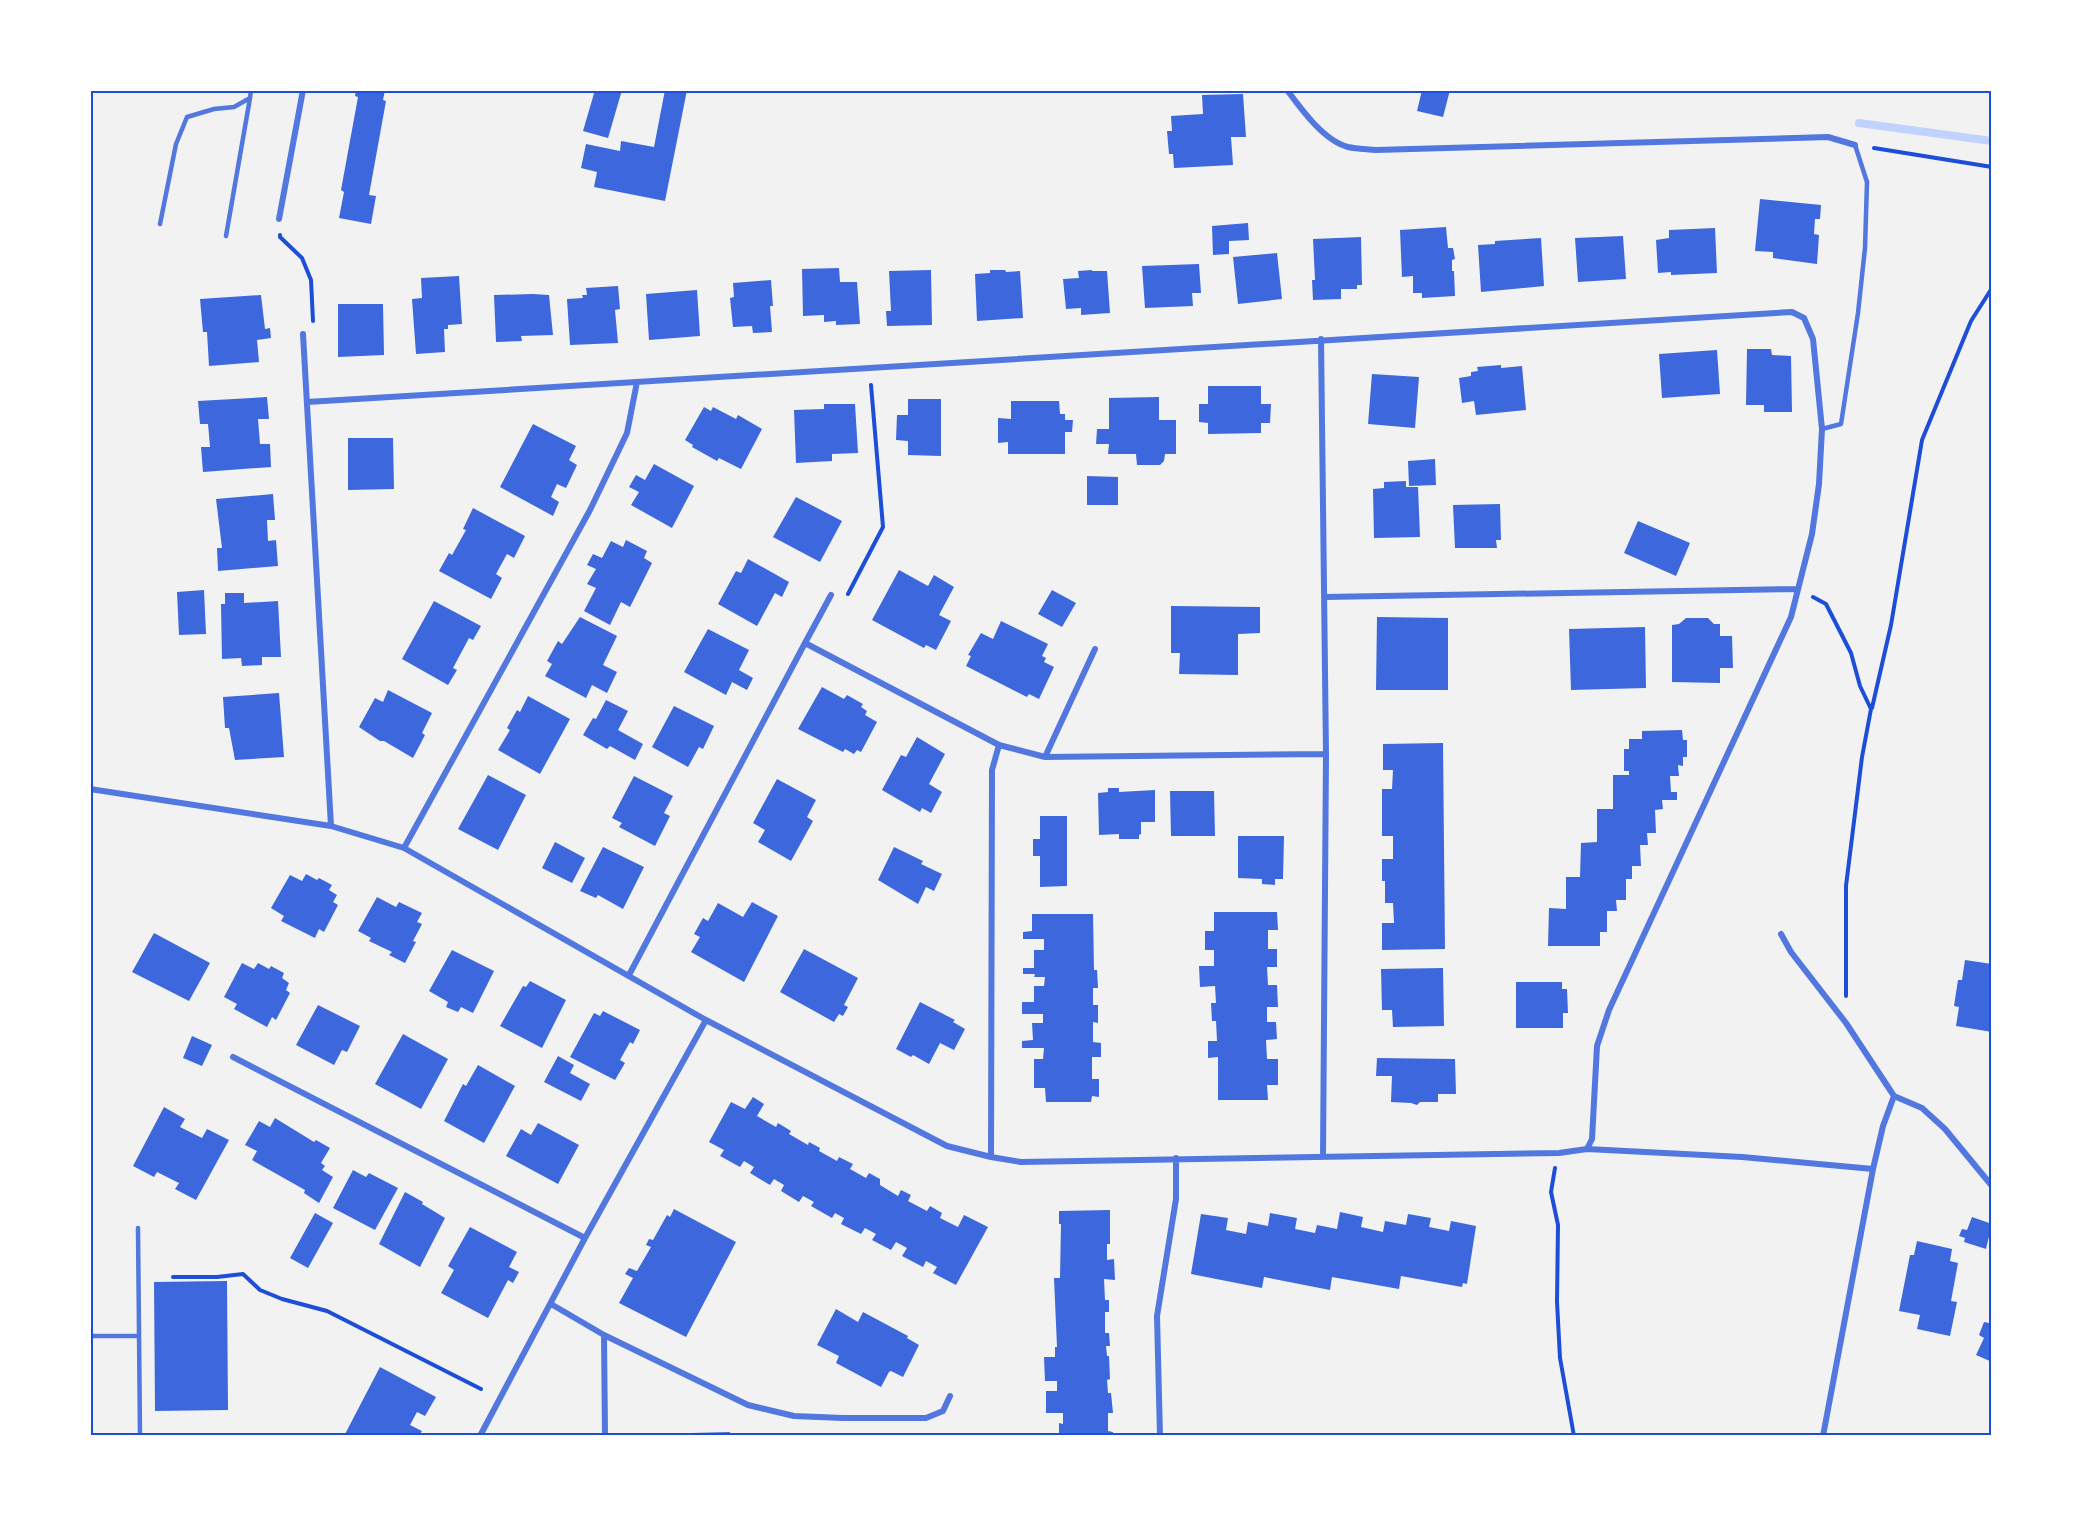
<svg xmlns="http://www.w3.org/2000/svg" width="2082" height="1526" font-family="Signika,sans-serif">
<style>
.lines{fill:none;stroke-linecap:round;stroke-linejoin:round}
.stream{stroke:#bfd3fe;stroke-width:8}
.building{fill:#3d67dc}
.path{stroke:#1d4ed8;stroke-width:4}
.service{stroke:#5277de;stroke-width:4.5}
.minor{stroke:#5277de;stroke-width:6}
.neatline{fill:none;stroke:#1d4ed8;stroke-width:2}
</style>
<rect width="100%" height="100%" fill="#f2f2f2"/>
<g class="lines">
<path class="stream" d="M1859,123l133,18"/>
</g>
<path class="building" d="M356,90h29l-2,10 3,1 -17,94 7,1 -5,28 -32,-6 5,-26 -3,-2 17,-93 -3,-1z
M595,90h27l-14,48 -25,-7z
M665,90h22l-22,111 -71,-14 3,-15 -16,-4 5,-24 34,7 1,-10 33,6z
M1422,90h28l-7,27 -26,-6z
M1243,94l3,43h-15l2,28 -59,3 -1,-14h-4l-2,-23h5l-1,-15 32,-2 -1,-19z
M1760,199l61,6 -1,14h-5l-1,15 5,1 -2,29 -44,-6v-6l-18,-1z
M1248,223l1,17 -20,1v13l-16,1 -1,-29z
M1446,227l2,21h5l2,11 -3,1v11h2l1,25 -33,2v-5h-9v-17l-11,1 -2,-47z
M1715,228l2,45 -46,2v-3l-13,1 -2,-33 13,-2v-8z
M1623,236l3,43 -48,3 -3,-44z
M1361,237l1,48h-5v4h-16v10l-28,1 -1,-20h3l-2,-41z
M1541,238l3,48 -63,6 -3,-47 17,-1v-3z
M1277,253l5,46 -44,5 -5,-47z
M1199,264l2,29h-9l1,13 -48,2 -3,-42z
M839,268l1,14h17l3,42 -24,1v-4l-12,1v-7l-21,1 -1,-47z
M931,270l1,55 -45,1 -1,-15h5l-2,-40z
M990,270h15l1,2 14,-1 3,47 -46,3 -2,-47 15,-1z
M1092,270v1h15l3,42 -29,2v-7l-15,1 -3,-30 16,-1 -1,-7z
M459,276l3,48 -14,1v4h-4l1,23 -29,2 -4,-55 10,-1 -1,-20z
M771,280l2,26h-3l2,26 -19,1 -1,-7 -19,1 -3,-29 4,-1 -1,-14z
M618,286l2,23 -5,1 3,33 -48,2 -3,-46 16,-1 -1,-3h5l-1,-7z
M697,290l3,46 -51,4 -3,-46z
M533,294l16,1 4,40 -32,1 1,5 -26,1 -2,-47z
M261,295l4,34 5,-1 1,10 -14,2 2,22 -50,4 -2,-34h-4l-3,-33z
M338,304h45l1,51 -46,2z
M1747,349h24l1,6 19,1 1,56h-28v-7h-18z
M1717,350l3,44 -58,4 -3,-44z
M1501,365v3l21,-2 4,44 -50,5 -2,-14 -12,2 -3,-25 12,-2v-4l7,-1 -1,-4z
M1372,374l47,3 -4,51 -47,-4z
M1208,386h53v18h10l-1,19h-9v10l-53,1v-11l-9,-1v-18h9z
M267,397l2,22h-11l2,25h10l1,23 -68,5 -2,-25h9l-2,-23h-8l-2,-23z
M1159,397v23h17v34h-11l-1,7 -4,4h-23l-1,-11h-28l1,-10h-13l1,-15h12v-31z
M908,399h33v57l-33,-1v-14l-12,-1 1,-25h11z
M1011,401h48l1,13h5v6h8l-1,12h-7v22h-57v-12l-10,1v-25l13,1z
M824,404h31l3,49 -26,1v7l-36,2 -2,-53 30,-1z
M704,407l7,4 2,-4 23,12 2,-4 24,14 -21,40 -22,-11 -2,3 -25,-14 1,-2 -8,-5z
M533,424l43,22 -7,14 8,5 -11,23 -9,-4 -6,13 8,5 -6,14 -53,-29z
M348,438h45l1,51 -46,1z
M1435,459l1,26 -27,1 -1,-25z
M654,464l40,22 -22,42 -41,-23 8,-13 -10,-5 7,-12 9,5z
M1087,476l31,1v28h-31z
M1406,481v6h12l2,50 -46,1 -1,-49 11,-1v-6z
M273,494l2,26h-8l1,21 8,-1 2,26 -60,5 -1,-23h5l-6,-49z
M796,497l46,24 -22,41 -47,-25z
M1500,504l1,36h-5l1,8h-42l-2,-43z
M473,508l52,28 -11,22 -7,-4 -11,20 6,4 -11,21 -52,-28 10,-18 3,2 14,-25 -3,-1z
M1638,521l52,22 -14,33 -52,-23z
M626,540l21,11 -3,7 8,5 -22,44 -9,-5 -11,23 -26,-14 12,-23 -9,-4 9,-15 -9,-4 6,-11 9,4 9,-17 12,6z
M748,559l41,23 -7,15 -7,-4 -18,33 -39,-22 18,-33 5,2z
M899,570l29,16 6,-11 20,12 -15,28 12,6 -15,29 -10,-5 -2,3 -52,-28z
M204,590l2,44 -27,1 -2,-43z
M1052,590l24,13 -14,24 -24,-13z
M225,593h19v10l34,-2 3,56h-19v8l-20,1 -1,-8 -19,1 -1,-55h4z
M434,601l47,25 -8,14 -4,-2 -16,30 4,2 -9,15 -46,-26z
M1171,606l89,1v26l-22,1v41l-59,-1 1,-21h-9z
M580,617l37,19 -14,29 14,7 -10,21 -15,-8 -6,13 -41,-22 7,-12 -5,-3 11,-20 4,3z
M1377,617l71,1v72h-72z
M1686,618h22l6,6h6v12h12l1,32h-13v15l-48,-1v-57l7,-1z
M1001,621l47,23 -6,12 4,2 -2,4 10,5 -15,32 -10,-5 -2,3 -61,-31 5,-10 -3,-1 13,-22 12,6z
M1645,627l1,61 -75,2 -2,-61z
M708,629l41,21 -10,20 14,8 -6,12 -15,-8 -6,13 -42,-23z
M822,687l22,12 3,-4 16,9 -2,3 6,4 -2,4 12,7 -16,30 -4,-2 -3,4 -9,-5 -2,3 -45,-23z
M388,690l44,23 -10,20 3,2 -12,23 -29,-17h-4l-21,-14 16,-29 8,4z
M279,693l5,64 -49,3 -6,-32h-4l-2,-31z
M528,696l42,23 -30,55 -42,-24 12,-20 -3,-2 10,-18 3,2z
M606,700l22,11 -10,19 25,14 -8,16 -25,-14 -3,3 -24,-14 10,-17 3,1z
M674,706l40,20 -11,23 -4,-2 -11,20 -36,-20z
M1682,730l1,10h4v17h-4v9l-5,-1 1,11h-9l1,16h6v8h-15l1,9 -8,1 1,23h-9l1,12h-8l1,21h-9v13h-6v21h-10l1,11h-10v21h-7v14h-52l1,-38 17,1v-32h14l1,-34 16,-1v-33h16v-34h16v-4h-5v-22h5v-10h13v-8z
M917,737l28,17 -16,30 13,8 -11,21 -9,-5 -2,4 -38,-22 19,-35 5,2z
M1443,743l2,206 -63,1v-27h12l-1,-20h-8v-22h-3v-22h11v-23h-11v-47h10l1,-19h-10v-26z
M488,775l38,20 -28,55 -40,-21z
M634,776l39,20 -9,17 6,3 -15,30 -36,-19 3,-4 -10,-5z
M777,779l39,21 -9,17 6,4 -22,40 -33,-19 7,-12 -12,-7z
M1108,788h11v4l36,-2v32h-14v12l-2,1v4h-20v-5l-20,1 -1,-42 10,-1z
M1170,791h44l1,45h-44z
M1040,816h27v70l-27,1v-31h-7v-17h7z
M1238,836h46l-1,43h-8v6l-13,-1v-5l-24,-1z
M555,842l30,16 -13,25 -30,-15z
M603,847l41,20 -21,42 -25,-14 -2,3 -16,-7z
M894,847l29,14 -2,3 21,10 -8,17 -8,-4 -8,17 -40,-24z
M306,874l11,6 2,-2 13,7 -3,5 8,5 -4,7 5,3 -14,27 -5,-3 -4,9 -34,-17 3,-5 -13,-8 19,-33 12,6z
M377,897l19,10 3,-5 23,11 -5,9 5,2 -9,17 3,1 -11,21 -16,-8 3,-3 -23,-11 2,-3 -13,-7z
M752,902l26,14 -34,66 -53,-30 9,-15 -6,-3 9,-16 5,3 10,-18 25,14z
M1214,912h63l1,18h-10v19h9v18h-10l1,18h9l1,22h-11v15h9l1,17 -11,1 1,19h11v26h-11l1,15h-50v-43l-10,1v-17h9l-1,-20h-4l-1,-18h5l-1,-17 -15,1 -1,-21h15v-16h-9v-19h9z
M1032,914h61l1,56h3l1,18h-5v17h5v18l-5,-1v20l8,1v14h-9v22h7v18l-7,-1 -1,6h-45l-1,-14h-11v-29h9l1,-11h-22v-7l11,-1 -1,-17h11v-9h-21v-12h12v-16h10l1,-9h-11l1,-3h-12v-6h11v-18h10v-11h-21v-7l9,-1z
M154,933l56,30 -21,38 -57,-29z
M804,949l54,29 -14,27 4,2 -5,9 -4,-2 -5,8 -54,-30z
M452,950l42,21 -21,42 -12,-6 -3,5 -12,-5 2,-5 -19,-11z
M1965,960l27,4v68l-36,-6 3,-19 -5,-1 4,-26h4z
M242,963l12,6 4,-6 11,6 2,-3 13,7 -2,5 7,5 -3,7 4,3 -14,27 -4,-3 -5,10 -33,-18 3,-5 -13,-7z
M1443,968l1,58 -51,1 -1,-17h-10l-1,-41z
M530,981l36,19 -24,48 -42,-22 23,-40 3,1z
M1516,982h46v7h5l1,24h-5v15h-47z
M920,1002l35,18 -2,2 12,7 -11,21 -14,-7 -11,21 -16,-9 -2,2 -15,-8z
M318,1005l42,21 -13,26 -5,-2 -8,15 -38,-20z
M603,1011l37,19 -7,14 -3,-2 -10,18 5,3 -10,17 -45,-23 24,-44 6,3z
M403,1034l45,25 -27,50 -46,-25z
M192,1036l20,9 -10,21 -19,-8z
M558,1056l16,9 -4,8 20,11 -9,17 -37,-19z
M1377,1058l78,1 1,35h-18v8h-18l-3,3 -6,-2 -20,-1 1,-26h-16z
M478,1065l37,21 -31,57 -40,-22 19,-37 3,2z
M753,1097l11,7 -7,12 19,11 2,-4 13,8 -2,3 19,11 1,-3 11,6 -1,3 18,10 2,-4 14,7 -3,5 16,9 3,-5 11,6v6l18,11 3,-6 10,5 -3,6 19,10 3,-5 12,7 -2,5 18,9 6,-12 24,12 -32,58 -23,-12 4,-6 -11,-6 -3,6 -21,-11 5,-8 -11,-6 -5,8 -19,-10 4,-6 -11,-6 -4,6 -20,-10 3,-6 -9,-5 -3,5 -21,-12 3,-4 -11,-6 -4,6 -18,-11 3,-6 -10,-6 -4,6 -20,-12 4,-6 -10,-6 -4,6 -20,-11 4,-6 -15,-8 22,-40 14,7z
M164,1107l21,12 -5,8 22,11 5,-9 22,11 -33,60 -21,-11 4,-6 -22,-11 -3,5 -21,-11z
M275,1118l39,24 2,-2 14,8 -9,15 4,3 -3,4 11,7 -14,26 -15,-10 1,-3 -53,-30 5,-9 -12,-6 14,-24 11,6z
M538,1123l41,22 -21,39 -52,-28 15,-27 10,6z
M353,1170l13,7 3,-4 29,15 -23,42 -42,-22z
M405,1192l18,10 -1,2 23,14 -25,49 -41,-23z
M674,1209l62,33 -50,95 -67,-34 14,-25 -8,-4 4,-6 8,3 14,-24 -5,-2 3,-6 4,1 14,-25 3,2z
M1110,1210v34h-3v16l7,-1 1,21 -11,-1 1,21h4v12h-4v21h4l1,13h-4l1,10h2l1,23 -3,1 1,13h3l2,20h-5v18l5,1v4h-54v-13l4,1v-11h-17v-22h11v-10h-12l-1,-24h11v-10h2l-3,-69h6l1,-54h-2v-13z
M1340,1212l23,5 -2,10 22,5 2,-11 21,4 2,-11 23,4 -2,9 20,4 2,-10 25,5 -9,58 -4,-1 -1,4 -61,-11 -2,13 -67,-12 -2,13 -66,-13 -2,11 -71,-14 10,-60 27,4 -2,12 20,4 2,-12 20,4 2,-13 27,5 -2,11 20,4 2,-8 20,4z
M315,1213l18,10 -25,45 -18,-10z
M1972,1217l20,7 -6,25 -22,-7 1,-4 -6,-2 3,-7 5,1z
M470,1227l47,25 -8,15 10,5 -6,11 -5,-3 -20,38 -47,-25 13,-23 -6,-4z
M1917,1241l35,8 -2,12 8,2 -7,38 6,1 -7,34 -33,-7 3,-14 -21,-4 11,-56h4z
M227,1281l1,129 -73,1 -1,-129z
M836,1309l22,13 5,-10 45,24 -1,2 12,7 -16,32 -12,-6 -2,1 -8,15 -45,-24 3,-7 -22,-11z
M1992,1317v45l-16,-7 8,-17 -5,-3 5,-13 5,1z
M380,1367l56,30 -11,19 -8,-4 -7,13 12,6 -3,5h-75z
M730,1432v4h-38v-3z"/>
<g class="lines">
<path class="path" d="M1874,148l118,19
M280,235v2l22,21 9,22 2,41
M848,594l35,-67 -12,-142
M1813,597l13,7 25,49 9,33 11,23 -9,48 -16,129v110
M1872,708l19,-83 31,-185 49,-119 21,-33
M1555,1168l-4,24 7,33 -1,77 3,56 14,78
M173,1277h44l26,-3 17,16 22,9 45,12 154,78"/>
<path class="service" d="M160,224l16,-80 11,-27 27,-8 20,-2 16,-9 1,-8
M226,236l24,-138
M1822,429l19,-5 17,-111 7,-65 2,-66 -12,-37
M138,1228l2,208
M90,1336h48"/>
<path class="minor" d="M1287,90c14,19 37,51 61,57 9,2 19,2 28,3l452,-13 27,8
M279,219l24,-129
M303,334l28,492
M1321,339l5,415 -3,403
M1325,597l473,-8
M805,643l26,-48
M1045,757l50,-108
M90,789l241,37 73,22 302,172 241,126 44,11 30,5 538,-9 28,-4 5,-10 5,-93 12,-36 182,-393 21,-83 7,-50 3,-55 -9,-90 -9,-21 -12,-6 -1485,90
M404,848l186,-338 37,-77 10,-51
M1781,934l10,18 55,71 48,73 28,12 23,21 47,57
M629,975l176,-332 194,102 46,12 281,-3
M233,1057l352,181
M1587,1149l155,8 131,12
M991,1157l1,-387 7,-25
M551,1304l53,31 144,70 46,11 49,2h83l17,-7 7,-15
M604,1335l1,101
M480,1436l105,-198 121,-218
M1160,1436l-3,-120 19,-117v-41
M1823,1436l50,-267 10,-43 11,-30"/>
</g>
<rect width="2082" height="1526" fill="none" stroke="#ffffff" stroke-width="183"/>
<rect x="92" y="92" width="1898" height="1342" class="neatline"/>
</svg>
